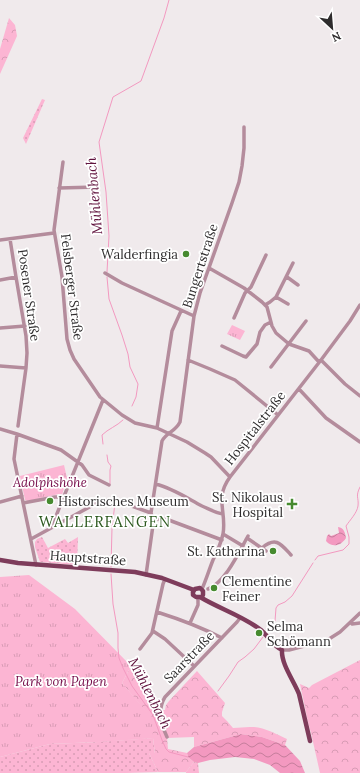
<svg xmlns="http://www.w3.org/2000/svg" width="360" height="773" font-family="Lora,serif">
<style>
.grass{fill:url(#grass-dots)}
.forest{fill:url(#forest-crowns)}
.park{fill:url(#park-tufts)}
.water{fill:url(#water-waves)}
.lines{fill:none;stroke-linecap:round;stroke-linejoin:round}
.stream{stroke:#f399c0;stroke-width:1}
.minor{stroke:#b48c9c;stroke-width:3.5}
.major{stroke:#7e3c5b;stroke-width:4.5}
.poi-dot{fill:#468a2f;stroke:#fff;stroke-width:1.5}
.labels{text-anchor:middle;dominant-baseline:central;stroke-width:3.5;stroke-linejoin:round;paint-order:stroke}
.poi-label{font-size:13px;fill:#2e2c2d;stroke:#fff;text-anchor:end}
.street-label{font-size:13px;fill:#2e2c2d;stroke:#fff}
.park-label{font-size:13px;font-style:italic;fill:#770e4b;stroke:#fff}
.water-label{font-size:14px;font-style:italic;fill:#60123d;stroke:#fff}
.quarter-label{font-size:15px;letter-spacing:1px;fill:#2d591f;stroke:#fff}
</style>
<defs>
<pattern id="grass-dots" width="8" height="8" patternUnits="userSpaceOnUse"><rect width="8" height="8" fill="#fcb5d3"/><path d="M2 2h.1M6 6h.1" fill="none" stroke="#d89cb5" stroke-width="1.8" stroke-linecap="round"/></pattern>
<pattern id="forest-crowns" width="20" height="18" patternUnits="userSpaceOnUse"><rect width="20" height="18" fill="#fcb5d3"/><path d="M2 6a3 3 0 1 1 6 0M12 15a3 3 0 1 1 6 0" fill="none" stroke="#d89cb5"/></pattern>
<pattern id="park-tufts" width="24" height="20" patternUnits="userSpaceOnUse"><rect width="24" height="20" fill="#fcb5d3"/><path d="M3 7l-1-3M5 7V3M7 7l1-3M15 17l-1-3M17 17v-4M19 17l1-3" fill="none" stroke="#d89cb5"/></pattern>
<pattern id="water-waves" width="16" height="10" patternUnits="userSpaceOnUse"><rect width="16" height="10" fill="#f399c0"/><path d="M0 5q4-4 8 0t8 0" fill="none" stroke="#c57d9c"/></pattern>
</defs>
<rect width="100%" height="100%" fill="#f0eaec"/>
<path class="grass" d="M42,99l3,1 -19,44 -3,-6z
M42,537l6,11 17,-9 3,4 10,-6 -1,28 -37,-3 -5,-15v-5l2,-3z
M153,738l2,16 -6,-1 9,19 -32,1h-126v-16l50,-13 48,-2z
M194,762l4,1 1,10h-13v-1z"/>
<path class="forest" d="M9,18l6,7 2,11 -17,38v-25z
M360,660v113h-40l-9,-40 -3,-11 -8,-38 9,4 3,-3z
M131,666l29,44h5l1,-5 3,-4 28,-30 28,32 -3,9v4l5,5 6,7c6,0 11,-1 17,-1 12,-1 26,7 37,12l-2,6 -23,-8 -21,-3 -47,13v-10l-27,1 1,11 19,4 1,4 6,5 -8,10h-28l-9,-19h6l-2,-15 -55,4 49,-29 -25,-30z"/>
<path class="park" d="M232,325l13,6 -5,9 -13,-6z
M64,465l3,13 -5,17 -3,-1 -31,7 -3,-1 -5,-24z
M29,575l46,34 56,57 -9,17 30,35 1,20 -55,4 -48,2 -50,13v-180z"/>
<path class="water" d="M338,527c6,1 7,5 8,11 -5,8 -14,10 -20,3l1,-5 2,-2 2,2 8,-3z
M241,734l21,3 23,8 15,16 5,12h-25l-10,-8 -16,-6 -19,-2 -25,3 -12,3 -4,-1 -6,-5 -1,-4 7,-6z"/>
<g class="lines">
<path class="stream" d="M107,272l2,-36 -3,-44 -7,-50 14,-45 28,-16 23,-63 5,-18
M107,277l2,22 13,36 6,19 2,13 8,17 -2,13 -4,9
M103,444l-1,-9c6,-6 15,-9 21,-15
M107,455l1,7 3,4 -1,4v14
M315,560l3,-4 25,-6 6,-6v-7l-3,-11c4,-6 11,-13 12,-20 1,-9 -3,-9 2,-19
M111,567l1,-39 3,-25
M111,574l2,30 5,29v15l1,10 4,10 9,18 21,29 9,25 4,9 3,3 19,5
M274,622l1,-1 1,-13 2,-3 7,-3 7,-6 21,-33
M218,691l11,-15 9,-14 7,-5 9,-8 9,-12"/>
<path class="minor" d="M63,162l-9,68 8,47 5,62 3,11 4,9 26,38 22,18 13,8 22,5 30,14 18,11 6,4 19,20
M59,188l38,-1
M10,239l6,38 10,59 1,17 -1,15 -8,58
M0,240l54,-7
M209,268l35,20 18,14 5,5 5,19 4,7 13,11 20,7 10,11
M105,273l17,10 72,33
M287,277l11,8
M0,280l16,-3
M276,297l12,7
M265,305l5,-3 6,-5 17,-34
M234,318l11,-25 6,-6 15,-32
M0,328l25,-2
M222,346l21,10 3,1 11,-13 3,-12 5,-7 6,-3
M188,360l22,9 25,11 43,35
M321,360l24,24 15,12
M0,366l26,2
M271,367l35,-46
M299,389l27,29 34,24
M157,428l15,-97 9,-20
M0,429l17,5 44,16 21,15 7,10 20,10
M17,434l-3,25 22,106
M156,484c16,4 31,14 46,22 7,3 14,7 21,8
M0,502l22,-6
M23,503l32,-6h9
M153,519h13l56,21
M54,527v-6l49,-121
M223,534l20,12
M247,538l19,13
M31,539l64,-35 11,-4h9l36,13
M262,548c14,-12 19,-4 29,7
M146,575l7,-50v-6l-2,-6 11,-72c5,-9 13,-9 18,-19l14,-106 6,-23 32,-90 7,-21 3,-16 2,-18v-21
M202,589c4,-9 7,-19 11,-29 4,-8 8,-17 10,-26 4,-23 -9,-35 7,-57l91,-117 29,-39 10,-16
M208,589c17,-6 31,-37 40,-53
M157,612c22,7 44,15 65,26
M351,622l1,2 8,-1
M190,623l8,-18v-7
M153,631l12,8 29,27
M140,649l12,-16 11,-49 2,-5
M282,650h7l23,-6 17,-5 11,-7 20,-19
M167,737c-6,-13 -10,-27 -2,-40l72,-75 3,-4"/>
<path class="major" d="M0,560l18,3 117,9 27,6 32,12
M193,592v3l3,2h4c20,12 43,19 61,33 7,6 13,17 21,20 -1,14 12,31 17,44l11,47
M193,592l2,-3 5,-1 3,3v4"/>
</g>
<g class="poi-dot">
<circle cx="186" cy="254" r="4"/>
<circle cx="50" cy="501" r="4"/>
<path d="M290 498h4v4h4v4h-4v4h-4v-4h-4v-4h4z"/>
<circle cx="273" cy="551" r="4"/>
<circle cx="214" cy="588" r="4"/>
<circle cx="259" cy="633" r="4"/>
</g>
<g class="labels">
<g class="poi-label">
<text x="178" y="254">Walderfingia</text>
<text x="283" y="497">St. Nikolaus<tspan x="283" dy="15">Hospital</tspan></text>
<text x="58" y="501" text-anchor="start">Historisches Museum</text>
<text x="265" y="551">St. Katharina</text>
<text x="222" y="581" text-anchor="start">Clementine<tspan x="222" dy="15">Feiner</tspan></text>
<text x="267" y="626" text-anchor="start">Selma<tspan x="267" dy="15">Schömann</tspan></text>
</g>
<g class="street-label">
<text transform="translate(200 266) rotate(-72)">Bungertstraße</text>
<text transform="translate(72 287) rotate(83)">Felsberger Straße</text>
<text transform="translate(29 295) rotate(82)">Posener Straße</text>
<text transform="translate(255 428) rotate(-52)">Hospitalstraße</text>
<text transform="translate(88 558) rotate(4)">Hauptstraße</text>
<text transform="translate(189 657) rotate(-46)">Saarstraße</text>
</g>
<g class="park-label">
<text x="50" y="482">Adolphshöhe</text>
<text x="61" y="681">Park von Papen</text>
</g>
<g class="water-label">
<text transform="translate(94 196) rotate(-95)">Mühlenbach</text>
<text transform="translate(150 693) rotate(63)">Mühlenbach</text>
</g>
<g class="quarter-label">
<text x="105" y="521">WALLERFANGEN</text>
</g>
</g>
<g transform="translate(332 28) rotate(154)" stroke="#ffffff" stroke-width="3" paint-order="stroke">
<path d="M0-3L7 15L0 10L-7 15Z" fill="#2e2c2d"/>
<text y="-6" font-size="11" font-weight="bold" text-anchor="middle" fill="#2e2c2d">N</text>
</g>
</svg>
